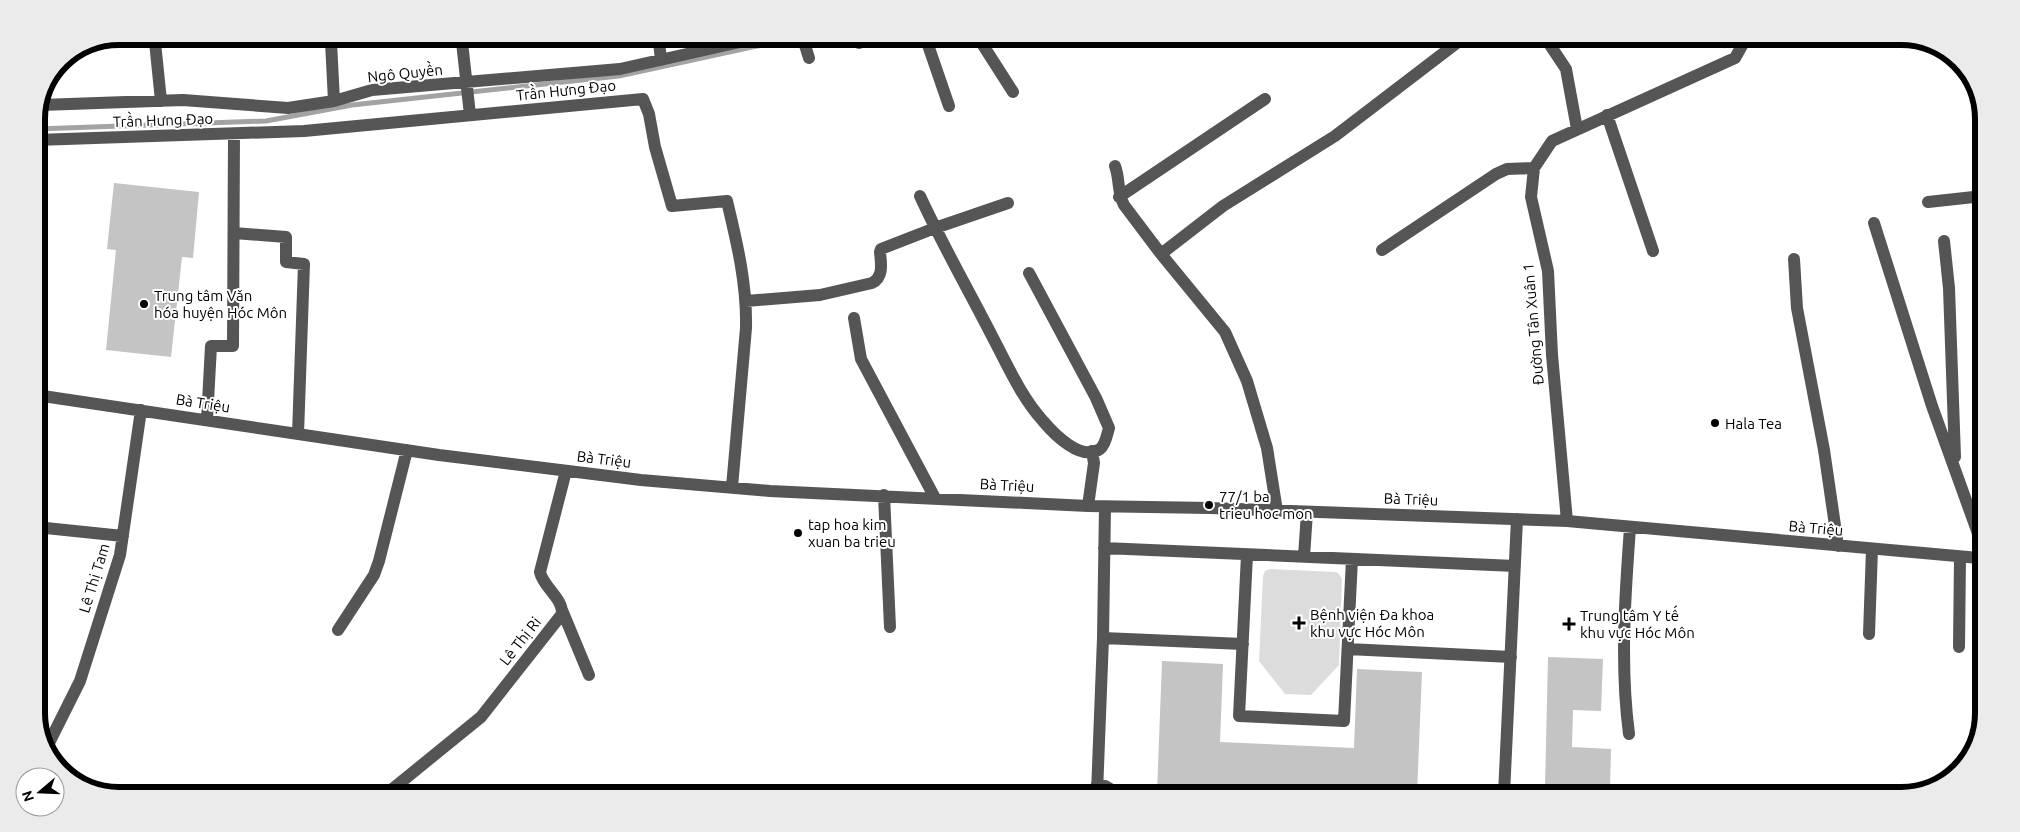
<svg xmlns="http://www.w3.org/2000/svg" width="2020" height="832" font-family="Ubuntu,sans-serif">
<style>
.green{fill:#dcdcdc}
.lines{fill:none;stroke-linecap:round;stroke-linejoin:round}
.stream{stroke:#a3a3a3;stroke-width:5}
.building{fill:#c4c4c4}
.minor{stroke:#555;stroke-width:12}
.poi-dot{fill:#000;stroke:#fff;stroke-width:2}
.labels{text-anchor:middle;dominant-baseline:central;stroke-width:4;stroke-linejoin:round;paint-order:stroke}
.street-label{font-size:15px;fill:#000;stroke:#fff}
.poi-label{font-size:15px;fill:#000;stroke:#fff;text-anchor:start}
.rim{fill:none;stroke:#000;stroke-width:6}
</style>
<rect width="100%" height="100%" fill="#fff"/>
<path class="green" d="M1270,569l65,3 3,1 4,6 -3,86 -28,30 -26,-1 -26,-33 4,-85 2,-5z"/>
<g class="lines">
<path class="stream" d="M36,129l230,-8 86,-16 267,-29 133,-29 30,-5"/>
</g>
<path class="building" d="M114,183l85,9 -6,66 -11,-1 -11,100 -65,-7 10,-100 -9,-1z
M1548,657l55,2 -2,52 -28,-1 -1,37 39,2 -1,41 -65,-3z
M1162,661l61,3 -3,78 134,6 3,-79 65,3 -5,122 -260,-1z"/>
<g class="lines">
<path class="minor" d="M155,42l6,59
M331,42l3,59
M462,42l8,73
M659,42l2,18
M804,42l5,16
M859,42v1
M927,42l22,64
M981,42l32,50
M1548,42l18,27 11,60
M41,105l142,-5 105,8 46,-7 38,-11 248,-21 120,-27
M1607,115l46,136
M36,140l268,-9 339,-32 6,15 6,33 17,59 55,-5c10,42 20,83 19,127l-14,159
M1115,166c5,13 2,26 9,39l37,49
M920,196c22,48 48,93 72,140 15,28 29,61 51,85 11,13 38,41 57,28 6,-5 7,-15 9,-21l-13,-30 -67,-125
M1119,197l146,-98
M1928,202l55,-6
M1874,223l58,183 48,133
M36,225l1,-20
M234,233l52,4v25l18,2 -6,170
M1944,241l5,47 6,169
M1382,250l114,-76 11,-5 27,-1
M1794,259l3,49 27,142 14,96
M746,301l74,-6 52,-12c12,-6 9,-20 8,-31l1,-3 54,-21 73,-25
M854,318l7,41 74,139
M36,395l403,60 202,25 129,11 318,15 122,2 357,13 412,37
M207,420l4,-74h22l1,-212
M884,495l6,132
M1088,506l6,-43 -2,-12
M1277,511l-10,-63 -20,-67 -22,-49 -64,-78 62,-48 112,-70 123,-94
M1567,521l-15,-166 -4,-84 -17,-74 3,-29 18,-27 183,-83 9,-16
M36,527l87,9
M1104,548l411,18
M1247,555l-8,161 105,5 8,-162
M1304,557l3,-45
M562,610l27,65
M338,630l36,-55 5,-14 28,-111
M1869,634l3,-85
M1103,638l140,6
M1959,647l1,-90
M1348,649l163,8
M1629,734c-9,-68 -4,-138 1,-206
M47,747l33,-66 40,-126 21,-145
M1097,784l8,2 12,7
M390,791l91,-74 81,-103c1,-16 -19,-27 -22,-42l26,-101
M1097,793l6,-155 2,-131
M1504,794l13,-275"/>
</g>
<g class="poi-dot">
<circle cx="144" cy="304" r="5"/>
<circle cx="1715" cy="423" r="5"/>
<circle cx="1209" cy="505" r="5"/>
<circle cx="798" cy="533" r="5"/>
<path d="M1296.5 615.5h5v5h5v5h-5v5h-5v-5h-5v-5h5z"/>
<path d="M1566.5 616.5h5v5h5v5h-5v5h-5v-5h-5v-5h5z"/>
</g>
<g class="labels">
<g class="street-label">
<text transform="translate(405 73) rotate(-6)">Ngô Quyền</text>
<text transform="translate(566 90) rotate(-6)">Trần Hưng Đạo</text>
<text transform="translate(163 120) rotate(-2)">Trần Hưng Đạo</text>
<text transform="translate(1533 324) rotate(-95)">Đường Tân Xuân 1</text>
<text transform="translate(203 403) rotate(9)">Bà Triệu</text>
<text transform="translate(604 459) rotate(7)">Bà Triệu</text>
<text transform="translate(1007 485) rotate(3)">Bà Triệu</text>
<text transform="translate(1411 499) rotate(2)">Bà Triệu</text>
<text transform="translate(1816 528) rotate(5)">Bà Triệu</text>
<text transform="translate(94 578) rotate(-73)">Lê Thị Tam</text>
<text transform="translate(520 641) rotate(-52)">Lê Thị Ri</text>
</g>
<g class="poi-label">
<text x="154" y="295">Trung tâm Văn<tspan x="154" dy="17">hóa huyện Hóc Môn</tspan></text>
<text x="1725" y="423">Hala Tea</text>
<text x="1219" y="496">77/1 ba<tspan x="1219" dy="17">trieu hoc mon</tspan></text>
<text x="808" y="524">tap hoa kim<tspan x="808" dy="17">xuan ba trieu</tspan></text>
<text x="1310" y="614">Bệnh viện Đa khoa<tspan x="1310" dy="17">khu vực Hóc Môn</tspan></text>
<text x="1580" y="615">Trung tâm Y tế<tspan x="1580" dy="17">khu vực Hóc Môn</tspan></text>
</g>
</g>
<path d="M0 0H2020V832H0ZM119 45H1901A74 74 0 0 1 1975 119V713A74 74 0 0 1 1901 787H119A74 74 0 0 1 45 713V119A74 74 0 0 1 119 45Z" fill="#ebebeb" fill-rule="evenodd"/>
<path class="rim" d="M119 45H1901A74 74 0 0 1 1975 119V713A74 74 0 0 1 1901 787H119A74 74 0 0 1 45 713V119A74 74 0 0 1 119 45Z"/>
<g transform="translate(40 792) rotate(251)"><circle r="24" fill="#ffffff" stroke="#999999"/>
<path d="M0-4L9 19L0 12L-9 19Z" fill="#000000"/>
<text y="-8" font-size="14" font-weight="bold" text-anchor="middle" fill="#000000">N</text>
</g>
</svg>
